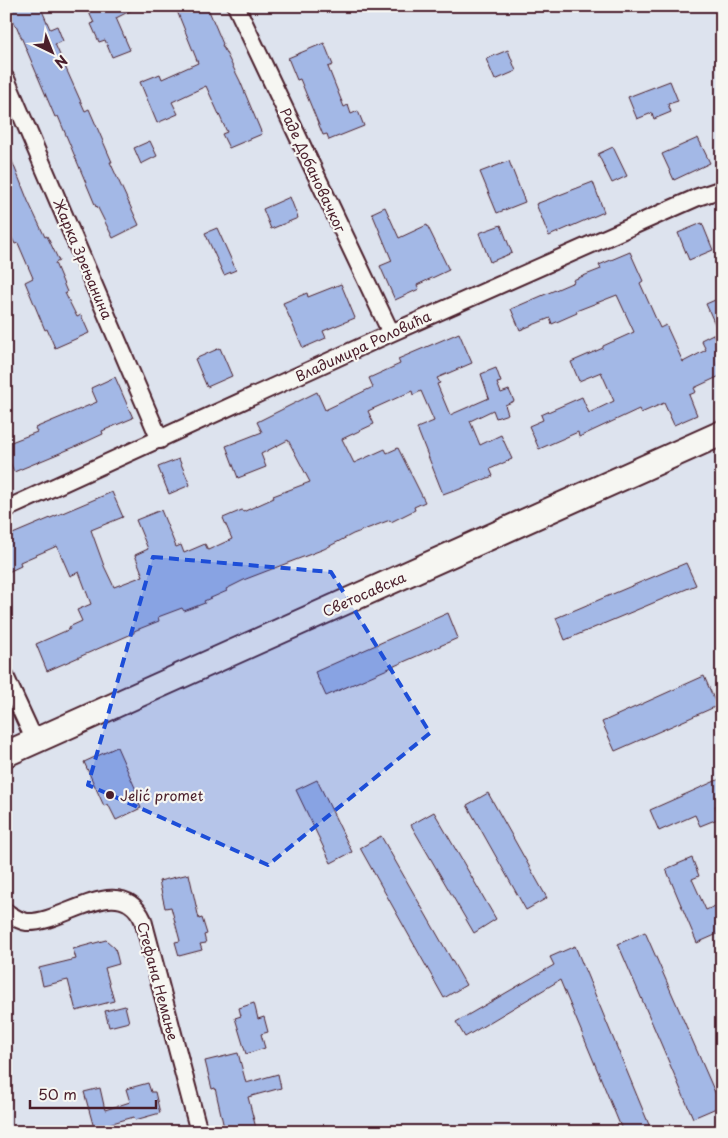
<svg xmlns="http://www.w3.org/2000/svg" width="728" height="1138" font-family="'Playpen Sans',sans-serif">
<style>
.building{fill:#a3b8e6;stroke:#4a1f2b}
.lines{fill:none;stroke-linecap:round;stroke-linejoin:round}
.street-casing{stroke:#4a1f2b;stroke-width:20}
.secondary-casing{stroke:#4a1f2b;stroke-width:28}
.street{stroke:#f6f6f2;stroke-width:16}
.secondary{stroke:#f6f6f2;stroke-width:24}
.marked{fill:#1d4ed8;fill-opacity:0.2;stroke:#1d4ed8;stroke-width:4;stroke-dasharray:10 6;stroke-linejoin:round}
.poi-dot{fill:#4a1f2b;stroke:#f6f6f2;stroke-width:2}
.labels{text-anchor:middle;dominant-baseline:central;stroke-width:4.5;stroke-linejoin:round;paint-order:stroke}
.street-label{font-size:14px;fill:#4a1f2b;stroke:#f6f6f2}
.poi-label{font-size:14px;fill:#4a1f2b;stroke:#f6f6f2;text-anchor:start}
</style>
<rect width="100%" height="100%" fill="#dde3ee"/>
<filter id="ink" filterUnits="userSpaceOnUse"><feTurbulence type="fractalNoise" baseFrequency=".02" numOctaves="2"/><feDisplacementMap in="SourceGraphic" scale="10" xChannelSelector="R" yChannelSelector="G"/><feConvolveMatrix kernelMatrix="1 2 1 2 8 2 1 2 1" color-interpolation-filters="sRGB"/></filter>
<g filter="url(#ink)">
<path class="building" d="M6,6h34l10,23 7,-3 6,15 -8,3 30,67 4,-2 23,53h-2l29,63 -26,13 -16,-32 -1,1 -38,-91 -3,1 -39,-92 -1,1z
M86,6h54l-24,12 14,32 -18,7 -7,-17 -6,2 -8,-18 3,-1z
M175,6h32l16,38 -1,1 18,36 22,53 -33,14 -7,-14 5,-2 -21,-46 -34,16 6,12 -21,9 -17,-41 20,-8 2,5 36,-16z
M324,43l9,22 -5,2 16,40 4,-2 3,9 7,-3 6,15 -35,14 -2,-6 -4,1 -23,-56 -3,1 -9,-22z
M508,50l8,21 -21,9 -9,-21z
M670,81l8,20 -10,3 3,8 -17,7 -2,-6 -15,6 -9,-22z
M698,138l12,25 -36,17 -12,-26z
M150,141l7,15 -16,8 -7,-16z
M6,146l22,55 17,36 2,-1 12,25 -4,2 12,29 -2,1 12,24 4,-2 8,18 -34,15 -8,-19 -2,1 -20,-48 8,-4 -15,-35 -3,1 -9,-18z
M613,147l14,29 -15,7 -14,-29z
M509,161l16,41 -28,11 -17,-41z
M593,182l11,30 -55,24 -13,-32z
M290,197l8,21 -27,11 -8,-20z
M385,207l14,31 28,-13 22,45 -32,15 2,4 -24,11 -15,-34 12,-5 -20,-48z
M702,223l11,27 -24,10 -11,-27z
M501,225l11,28 -22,9 -11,-29z
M217,228l19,42 -12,5 -19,-42z
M630,252l13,29 -3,2 20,45 6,-3 17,37 23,-12 -5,-10 12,-6 9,18v23l-28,13 2,4 -7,3 8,20 -23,10 -10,-22 -23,10 -2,-4 -60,28 -1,-5 -39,17 -10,-23 14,-6 -2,-5 41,-18 7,16 25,-12 -13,-29 -22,9 -8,-19 32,-14v-2l31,-14 -17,-37 -41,16 1,2 -25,11 -2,-6 -30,12 -9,-21 63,-27 -1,-2 28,-11 -2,-4z
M341,284l14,34 -32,13 3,7 -23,10 -20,-45 24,-10 1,4z
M722,297v43l-16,-36z
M459,333l13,30 -35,15 3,5 -3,1 13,31 39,-17 -8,-24 15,-6 5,14 -4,1 4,10 8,-3 5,11 -9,4 3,9 -12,4 -3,-8 -23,11 10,24 21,-10 11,24 -22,10 3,7 -38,15 -1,-1 -11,4 -26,-66 17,-7 -13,-30 -8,4 -1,-4 -44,20 6,13 -32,15 12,24 31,-14 2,4 11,-5 27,54 -11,5 1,3 -24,12 -1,-2 -37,14 -29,15 -78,30 -20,10 1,2 -23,10 1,2 -21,8 -2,-3 -24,9 1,4 -25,10v2l-87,38 -11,-27 34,-15 -1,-2 13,-6 -5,-11 14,-6 -12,-32 -9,4 -13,-30 -37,16 1,4 -15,7v-40l2,3 104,-44 11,25 -32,13 13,36 10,21 29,-11 -8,-21 13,-6 -12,-29 25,-10 15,37 5,-2 3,8 21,-9 3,6 24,-11 -9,-21 19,-8 1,2 31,-14 -1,-2 37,-14 -22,-42 -27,14 5,13 -28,11 -12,-32 36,-14 -5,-10 60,-30 8,18 48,-23 -4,-9 31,-14 -2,-5z
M220,348l12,28 -25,11 -12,-28z
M115,377l18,41 -31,13 1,3 -26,12 -63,26 -8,-20v-8l31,-12 -2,-4 62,-26 -6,-14z
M179,459l11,26 -21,9 -11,-27z
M686,563l10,22 -131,55 -9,-22z
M448,613l10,25 -132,58 -11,-24z
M704,676l13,30 -102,45 -13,-29z
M117,747l19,43 -3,1 8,17 -25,12 -8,-16 -4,2 -20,-44z
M722,778v25l-7,3 5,12 -20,8 -5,-11 -36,16 -9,-21z
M317,780l35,72 -21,11 -35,-73z
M488,793l59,105 -21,12 -59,-105z
M434,812l62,107 -22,14 -63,-108z
M381,836l85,149 -22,13 -84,-150z
M692,858l7,18 -7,3 14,31 16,-7v29l-25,11 -31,-74z
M189,874l10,45 3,-1 5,16 -3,1 2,8 -6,1 2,6 -23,6 -4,-14 5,-1 -9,-34 -6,1 -6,-27z
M645,932l76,174 -28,12 -75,-174z
M106,940l9,8 4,16 -14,4 9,33 -38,10 -8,-31 -25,6 -4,-18 37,-9 -3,-10z
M575,946l77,186h-29l-63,-152 -95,57 -9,-15 98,-57 -4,-8z
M254,1003l4,16 6,-2 4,15 -7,2 4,14 -19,6 -11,-36 6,-2 -2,-8z
M125,1006l4,16 -20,5 -4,-16z
M238,1053l8,30 32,-9 3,14 -33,9 9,35h-32l-10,-44 -3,1 -7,-28z
M148,1083l3,9h4l5,21 -25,7 -1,-3 -40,11 -10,-36 16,-4 5,22 25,-8 -4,-13z"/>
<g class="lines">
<defs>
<path id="street" d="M236,6l155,327
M6,79l154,361
M6,509l385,-176 307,-136 24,-8
M6,678l29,63
M6,912c7,5 13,9 21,10 37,2 93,-52 116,-2l56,212"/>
<path id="secondary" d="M6,754l716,-321"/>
</defs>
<use href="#street" class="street-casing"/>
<use href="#secondary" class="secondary-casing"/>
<use href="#street" class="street"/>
<use href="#secondary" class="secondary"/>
</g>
</g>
<path class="marked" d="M153,557l178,15 99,161 -162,132 -180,-80z"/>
<circle class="poi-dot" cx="110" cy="795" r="5"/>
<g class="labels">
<g class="street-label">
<text transform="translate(313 170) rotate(65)">Раде Добановачког</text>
<text transform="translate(83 259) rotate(67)">Жарка Зрењанина</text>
<text transform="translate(363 346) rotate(-25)">Владимира Роловића</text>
<text transform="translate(364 594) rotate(-24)">Светосавска</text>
<text transform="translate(158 981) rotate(75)">Стефана Немање</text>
</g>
<g class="poi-label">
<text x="120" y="795">Jelić promet</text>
</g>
</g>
<rect width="728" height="1138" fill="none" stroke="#f6f6f2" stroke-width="25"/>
<rect x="12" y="12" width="703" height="1113" fill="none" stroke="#4a1f2b" stroke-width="2" filter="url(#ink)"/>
<g transform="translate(52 52) rotate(137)" stroke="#f6f6f2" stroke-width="4" paint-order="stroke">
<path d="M0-4L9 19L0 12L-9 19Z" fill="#4a1f2b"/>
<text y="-8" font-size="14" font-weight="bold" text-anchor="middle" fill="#4a1f2b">N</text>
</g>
<path d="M30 1100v8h126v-8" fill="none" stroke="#4a1f2b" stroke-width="2.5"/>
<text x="38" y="1100" font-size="15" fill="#4a1f2b" stroke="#f6f6f2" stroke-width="4" paint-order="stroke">50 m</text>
</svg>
